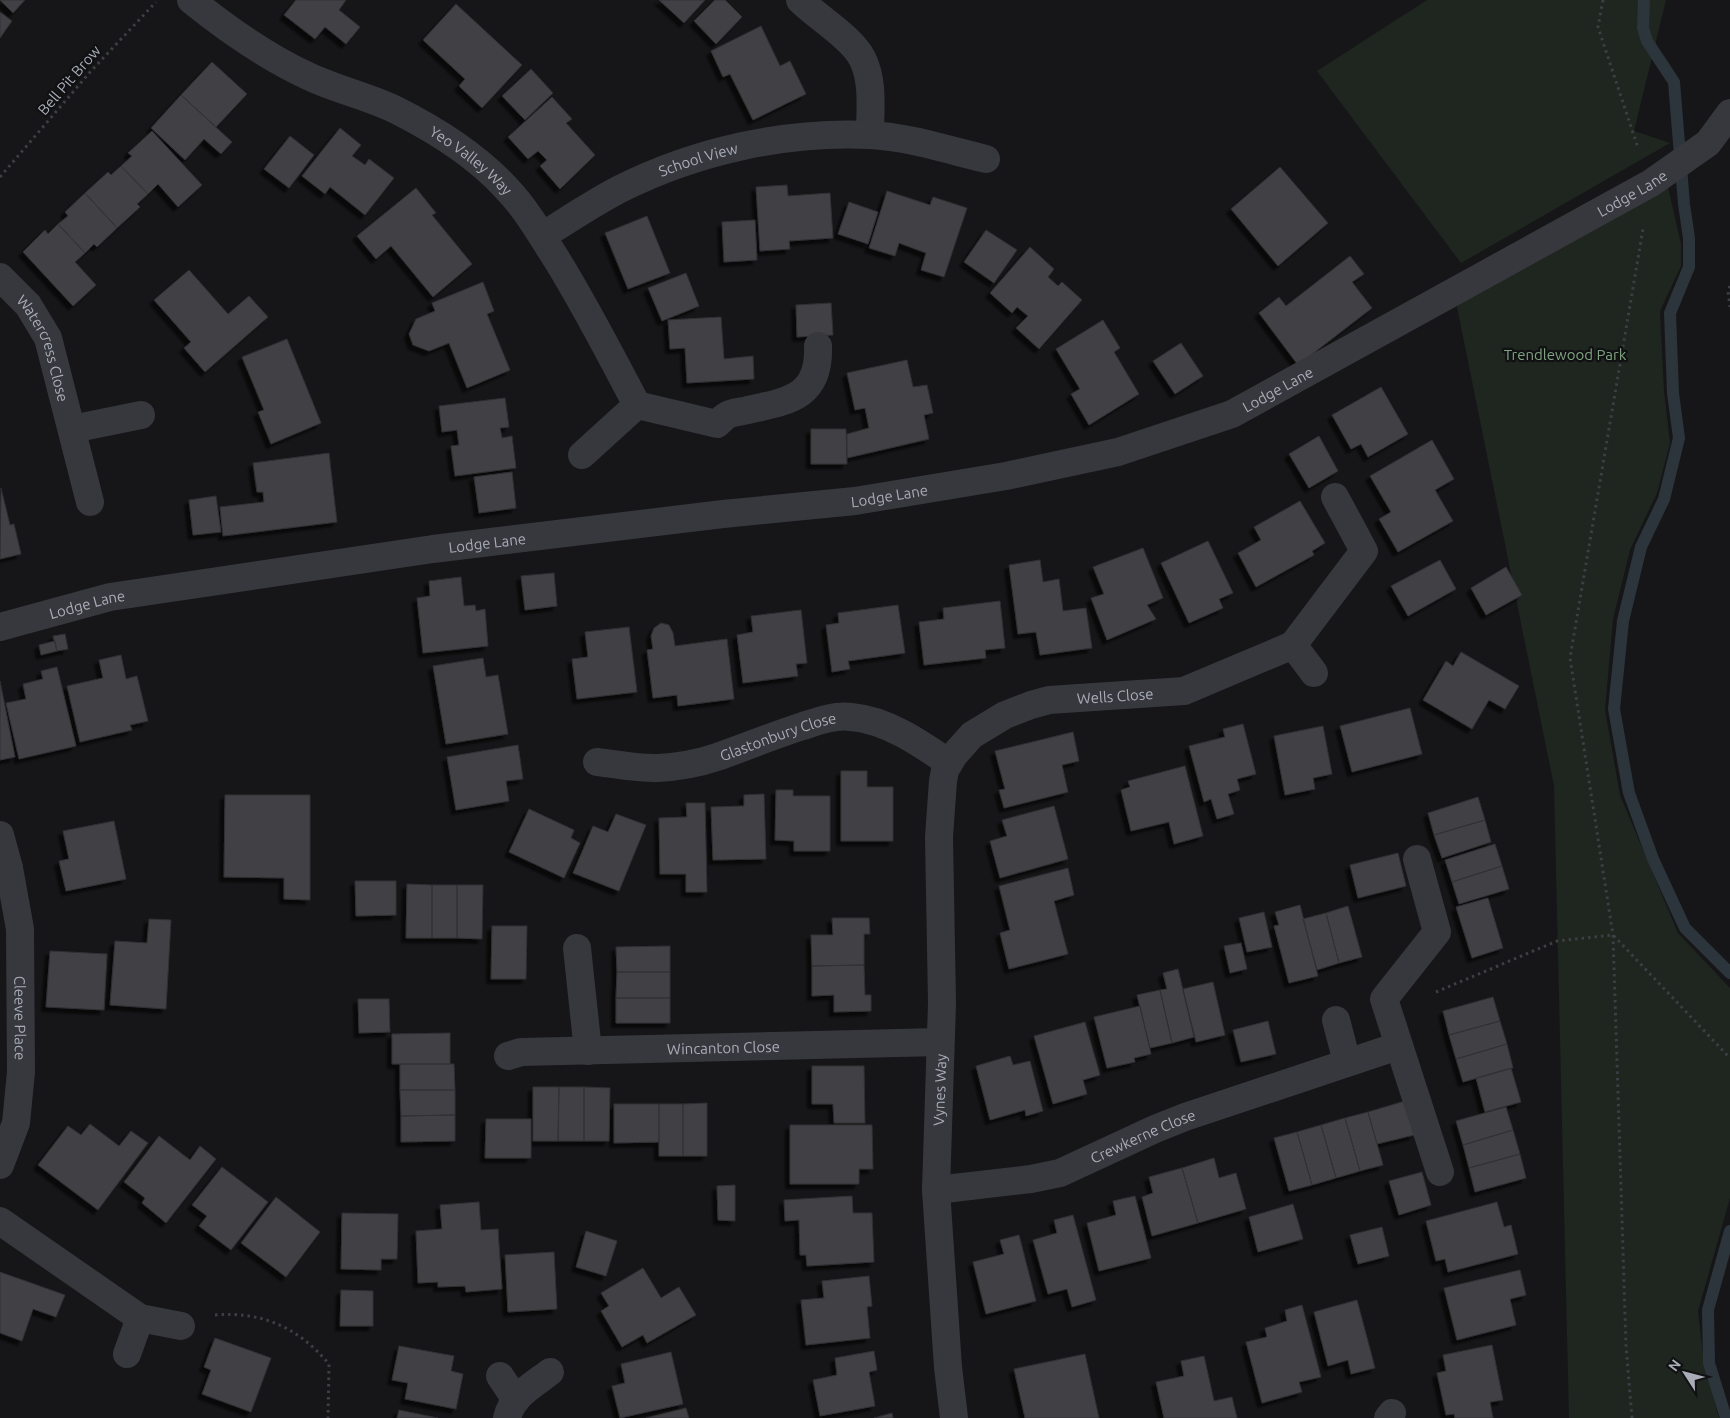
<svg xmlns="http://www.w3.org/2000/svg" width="1730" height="1418" font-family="Ubuntu,sans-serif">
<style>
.green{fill:#1e261f}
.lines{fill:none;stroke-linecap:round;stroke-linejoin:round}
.stream{stroke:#2c353c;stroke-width:12}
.building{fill:#404145;stroke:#303034;filter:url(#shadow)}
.path{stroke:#3d3f44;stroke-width:3;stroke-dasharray:2.5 4;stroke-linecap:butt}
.minor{stroke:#37383d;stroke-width:28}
.labels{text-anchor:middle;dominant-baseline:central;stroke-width:4.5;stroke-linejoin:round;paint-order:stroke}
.street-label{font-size:15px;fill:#a8adb8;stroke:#111113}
.park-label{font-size:15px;fill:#7fa381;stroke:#111113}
</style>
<defs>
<filter id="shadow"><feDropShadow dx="-4.5" dy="4.5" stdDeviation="1" flood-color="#0009"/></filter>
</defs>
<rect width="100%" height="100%" fill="#161618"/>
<path class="green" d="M1427,0h239l-32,131 36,12 -209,120 -144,-192z
M1668,187l13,57v22l-21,45 4,80 6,52 -13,50 -27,57 -17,69 -8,91 15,85 58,138 52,55v210l-32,113 6,53 15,54h-150l-15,-632 -98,-484z"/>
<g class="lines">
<path class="stream" d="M1644,0l-1,28 4,13 27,41 10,122 5,34v29l-19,46 3,80 6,45 -15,61 -23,48 -18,74 -9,88 15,84 24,66 32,69 45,45
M1726,1418l-17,-55 -1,-53 22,-79"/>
</g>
<path class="building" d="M0,0h25l-12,13z
M296,0h50l-7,10 21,17 -14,17 -21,-17 -10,12 -31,-24z
M659,0h46l-21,23z
M715,0h10l17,17 -26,27 -22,-23z
M456,4l66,61 -40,43 -23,-22 6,-7 -42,-39z
M0,12l12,9 -12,17z
M761,26l19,40 10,-5 16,33 -53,26 -23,-46 -7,3 -12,-26z
M212,62l35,32 -31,33 -35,-32z
M531,69l22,24 -28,27 -23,-24z
M181,95l51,47 -11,12 -17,-15 -19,21 -34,-32z
M552,97l20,22 -6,4 29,32 -35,34 -20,-23 7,-6 -9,-9 -10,8 -20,-22z
M340,128l21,17 -9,11 13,9 4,-6 25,19 -29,37 -35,-28 -5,7 -23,-18z
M152,131l50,54 -24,22 -20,-23 -10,10 -27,-28 11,-10 -4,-3z
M290,136l24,19 -25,33 -25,-19z
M121,166l27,28 -11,10 3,3 -23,21 -32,-35 23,-21 3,3z
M1280,167l48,56 -50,43 -47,-57z
M787,185l1,11 42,-3 3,45 -44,3 1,8 -30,2 -4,-64z
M416,188l20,25 -4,2 40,49 -39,33 -42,-51 -15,13 -19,-23z
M887,191l43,14 3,-8 34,11 -23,69 -23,-7 5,-17 -27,-10 -4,13 -26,-8z
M85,193l32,35 -20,19 -3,-3 -9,9 -27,-29 10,-8 -3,-4z
M849,202l29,10 -10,32 -30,-10z
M647,216l23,57 -42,16 -23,-56z
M755,220l2,40 -33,2 -2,-40z
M58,224l27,29 -10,9 21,23 -23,21 -50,-54 22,-22 3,4z
M986,230l31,20 -23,33 -30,-21z
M1030,247l24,22 -6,8 10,9 4,-4 20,18 -43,49 -23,-21 12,-12 -11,-9 -5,6 -22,-20z
M1350,256l14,18 -12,8 20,26 -74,57 -39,-52 20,-16 7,9z
M189,270l39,44 21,-18 19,21 -63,55 -21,-24 7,-6 -37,-42z
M686,273l13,33 -37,15 -14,-33z
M483,282l11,29 -7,3 23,56 -43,18 -18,-45 -20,8 -16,-6 -4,-11 7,-15 19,-8 -3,-8z
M831,303l2,32 -36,2 -1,-32z
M721,317l3,42 29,-3 1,23 -67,4 -2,-35 -15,1 -2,-29z
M1103,320l17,28 -6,4 25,42 -50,31 -18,-31 9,-5 -24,-40z
M287,339l34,84 -50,21 -13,-32 6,-2 -22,-53z
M1181,343l22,33 -28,18 -22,-33z
M907,360l6,27 14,-2 6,28 -9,2 5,24 -82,19v-24l22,-6 -4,-20 -10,2 -8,-37z
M1381,387l27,47 -40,23 -7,-13 -10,5 -19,-34z
M505,398l4,29 -9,1 2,10 10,-2 4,32 -61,8 -4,-30 8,-1 -2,-15 -15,2 -3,-26z
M811,429h35l1,35h-36z
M1319,436l19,35 -29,17 -20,-34z
M1432,440l22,39 -19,11 18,31 -55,31 -19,-33 12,-7 -21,-36z
M329,453l8,69 -114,14 -3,-29 44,-5 -1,-10h-6l-4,-29z
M512,472l4,36 -37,5 -5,-36z
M1,488l9,37 4,-1 7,30 -21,5z
M216,496l5,36 -28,3 -4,-35z
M1300,501l25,42 -13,8 2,4 -58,32 -18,-34 23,-13 -7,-13z
M1208,541l25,52 -14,6 4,9 -34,15 -28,-60z
M1143,548l20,50 -16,7 9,14 -49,21 -16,-42 13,-4 -11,-27z
M1040,560l3,22 16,-3 4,32 23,-3 6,40 -52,7 -4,-23 -18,2 -9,-69z
M1440,560l16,29 -48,27 -17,-30z
M1506,567l16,28 -36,20 -15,-27z
M554,573l3,33 -32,4 -4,-34z
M461,577l3,29 11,-1 1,6 9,-2 3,37 -65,7 -6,-55 13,-2 -1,-15z
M1000,601l5,47 -20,2 1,8 -62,7 -5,-43 25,-3 -1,-11z
M898,605l7,48 -57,8 2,8 -18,3 -6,-47 13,-2 -1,-10z
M801,610l6,53 -11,1 2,12 -55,7 -6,-48 16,-3 -2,-16z
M661,623l8,2 4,8 2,13 52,-7 7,60 -56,7 -1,-11 -24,3 -6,-48 6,-1 -2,-13 3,-8z
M629,627l8,65 -60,7 -5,-40 16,-2 -3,-25z
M65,634l3,15 -11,2 -4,-15z
M55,641l2,10 -16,4 -2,-10z
M1461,652l58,34 -14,23 -16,-9 -17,29 -49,-29 23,-39 7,5z
M121,655l5,24 11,-3 11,45 -18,4 2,5 -52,12 -13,-56 36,-8 -4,-18z
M483,658l3,19 12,-2 10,59 -62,10 -13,-78z
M57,667l19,79 -57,13 -13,-56 20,-4 -3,-15 20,-5 -2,-8z
M0,681l15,76 -15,3z
M1410,708l12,46 -70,18 -12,-46z
M1243,724l13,50 -19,5 3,11 -12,4 6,20 -17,5 -6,-20 -7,3 -15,-56 36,-9 -2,-8z
M1323,726l9,48 -19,4 2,11 -30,6 -11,-59z
M1073,732l6,29 -17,4 6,27 -64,16 -5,-18 6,-1 -10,-38z
M518,745l5,34 -17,2 3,20 -53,9 -9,-53z
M1185,766l18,70 -29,8 -5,-22 -38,9 -10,-41 9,-3 -2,-6z
M841,771h26v16h26v54h-52z
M776,790h17v6h37v55h-36v-10l-19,-1z
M764,794l2,65 -53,1 -2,-53 33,-1v-11z
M225,795h85v105l-26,-1v-21l-60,-1z
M1478,797l7,23 -51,15 -6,-22z
M686,803h19l2,89h-21v-18h-26l-1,-56 28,-1z
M1054,806l14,53 -68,19 -10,-37 17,-5 -5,-16z
M529,809l45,21 -3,8 9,5 -16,35 -55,-26z
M616,814l30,11 -27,66 -46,-18 20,-47 15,6z
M1485,820l6,22 -49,16 -8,-23z
M114,821l12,58 -60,12 -7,-30 10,-2 -6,-28z
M1495,844l7,22 -50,16 -7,-22z
M1398,853l8,33 -48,12 -8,-33z
M1502,866l7,23 -50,15 -7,-22z
M1068,868l6,27 -20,6 14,53 -59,15 -9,-36 10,-3 -11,-44z
M355,881h41v34l-40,1z
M407,884l25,1v53h-26z
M432,885h25v53h-25z
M457,885h26l-1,54 -25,-1z
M1488,898l15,50 -31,10 -16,-51z
M1300,905l18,71 -29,7 -15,-57 5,-1 -4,-13z
M1348,906l14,51 -23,6 -13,-50z
M1264,912l8,35 -25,5 -8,-34z
M1326,913l13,50 -22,7 -14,-51z
M832,918h37l1,16h-6v31l-52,1 -1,-31h22z
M149,919l22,1 -5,89 -56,-4 5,-64 32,2z
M492,926h35l-1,53h-35z
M1241,943l6,26 -17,4 -6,-27z
M670,946v26h-53l-1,-25z
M50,951l57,3 -3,56 -58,-3z
M864,965l1,30h6v16l-37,1v-17l-22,1v-30z
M1178,969l16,68 -22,6 -12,-53 7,-1 -4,-16z
M617,972h53v26h-54z
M1213,982l12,53 -29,7 -13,-53z
M1160,990l12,53 -22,5 -13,-53z
M1493,997l7,24 -51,14 -6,-24z
M616,998h54v25h-54z
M358,999h31l1,33 -31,1z
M1140,1006l11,48 -17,4 1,4 -28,6 -13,-51z
M1268,1021l8,33 -35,8 -8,-32z
M1500,1021l7,23 -51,15 -7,-24z
M1085,1022l15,53 -17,5 4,14 -34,10 -19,-68z
M450,1033v31h-58v-30z
M1507,1044l6,24 -50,14 -7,-23z
M1010,1056l3,9 17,-4 13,50 -17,5 -1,-6 -35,10 -14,-54z
M400,1064h54l1,26h-55z
M812,1066h52l1,57h-31l-1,-19h-21z
M1511,1068l10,34 -36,10 -9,-34z
M533,1087h26l-1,54h-25z
M559,1087h25v54h-26z
M584,1087l26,1 -1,53h-25z
M400,1090h55v25l-54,1z
M1405,1101l9,34 -37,9 -9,-32z
M707,1103v53h-24v-52z
M614,1104h45v38l-45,1z
M659,1104h24v52h-24z
M1506,1107l7,23 -50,15 -7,-24z
M1368,1112l15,53 -23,6 -15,-53z
M455,1115v26l-54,1v-26z
M1345,1118l15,53 -24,7 -15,-53z
M486,1119h45v39h-46z
M90,1124l29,22 12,-15 17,12 -50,67 -60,-45 30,-39 13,9z
M790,1125h82l1,44h-14v15h-69z
M1321,1125l15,53 -24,7 -15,-53z
M1513,1130l7,24 -51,14 -6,-23z
M1297,1132l15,53 -23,6 -15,-53z
M159,1136l31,24 10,-14 16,13 -50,64 -24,-20 3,-5 -21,-16z
M1520,1154l6,24 -51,14 -6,-24z
M1214,1158l5,20 17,-5 10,36 -48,14 -16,-55z
M222,1167l46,35 -37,48 -32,-24 8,-10 -15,-11z
M1182,1168l16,55 -46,13 -10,-39 11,-4 -4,-16z
M1422,1172l9,33 -32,10 -10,-34z
M735,1185v36l-17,-1 -1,-34z
M852,1196l1,17h19l2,49 -67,4 -1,-11h-6l-1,-35 -14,1 -1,-21z
M1135,1196l16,62 -52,13 -12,-48 29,-8 -3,-14z
M276,1197l44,35 -34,45 -45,-34z
M479,1202l2,28 17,-1 4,60 -36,3 -1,-6 -27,1v-5l-20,1 -2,-52 26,-2 -2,-24z
M1497,1202l7,25 7,-2 7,29 -70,18 -3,-13 -9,2 -10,-40z
M1293,1204l10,35 -45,13 -9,-35z
M342,1213l56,1 -1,45h-16v11l-40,-1z
M1073,1215l23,85 -24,7 -5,-18 -19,5 -15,-54 24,-7 -3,-13z
M1382,1227l7,29 -31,8 -8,-29z
M586,1231l31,10 -11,35 -30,-9z
M1019,1235l17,66 -50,13 -13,-52 31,-8 -4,-14z
M554,1252l3,57 -49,3 -3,-57z
M643,1268l18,30 18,-11 17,28 -49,28 -4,-8 -21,12 -21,-36 8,-5 -8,-13z
M1520,1270l6,25 -16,4 6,26 -59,15 -13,-52z
M0,1272l65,23 -9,22 -23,-8 -11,32 -22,-8z
M869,1276l3,30 -5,1 3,31 -64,7 -5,-45 23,-2 -2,-17z
M341,1290l32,1v35h-33z
M1357,1300l18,68 -24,6 -3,-14 -20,6 -14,-54z
M1302,1305l19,72 -22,5 3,10 -40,11 -16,-61 21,-5 -2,-9 22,-7 -2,-11z
M215,1338l56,20 -20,54 -49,-18 9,-24 -7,-3z
M1492,1345l11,55 -13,2 3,16h-38l-1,-4 -8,1 -9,-42 9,-2 -3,-16z
M399,1346l55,10 -3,15 12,3 -7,35 -51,-10 3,-16 -16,-3z
M874,1351l3,19 -8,2 6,34 -55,10 -7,-36 24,-5 -2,-17z
M671,1352l12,52 -63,14 -8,-32 13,-3 -4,-19z
M1085,1354l14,64h-74l-11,-49z
M1204,1356l10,45 18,-4 5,21h-73l-8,-36 28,-6 -3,-15z
M686,1408l3,10h-43z
M399,1410l39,8h-41z
M892,1413l1,5h-19z"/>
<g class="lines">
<path class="path" d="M1603,0l-5,27 40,121
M0,177l91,-106 65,-69
M1730,286l-2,5 2,16
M1436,992l121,-51 56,-6 117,123
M215,1315c47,-4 84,13 114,49l-1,54
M1632,1418l-6,-72 -13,-411 -43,-277 73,-429"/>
<g class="minor">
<path id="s1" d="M191,0c36,29 76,57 117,76 29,14 60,20 88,34 40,20 81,46 111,79 20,21 34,46 50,71 29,47 54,96 80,145l80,19c3,-3 6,-6 9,-8 5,-4 16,-4 22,-6 41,-9 72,-13 70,-64"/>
<path d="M800,0c17,17 52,38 62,58 12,23 8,52 8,77"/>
<path id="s2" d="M542,236c26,-16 51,-33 78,-47 76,-38 165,-58 250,-54 39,2 78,15 116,24"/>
<path id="s3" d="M0,277l28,28 20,33 42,164"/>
<path d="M72,429l69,-14"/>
<path d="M582,455l55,-50"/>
<path id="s4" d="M0,627l110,-30 323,-48 290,-35 132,-13 151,-25 112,-24 114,-38 419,-231 57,-40 22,-30"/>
<path d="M1314,673l-21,-28 71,-94 -29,-54"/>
<path id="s5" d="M597,762c19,2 42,7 61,6 19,-1 41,-5 59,-11 29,-10 57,-22 86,-31 15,-5 32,-11 48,-9 36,3 69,26 98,46"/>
<path d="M0,835l9,33"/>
<path d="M1417,859l20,73 -53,67 56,173"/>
<path id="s6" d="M0,869l9,-1 11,61 1,143 -5,51 -16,42"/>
<path d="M577,948l11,103"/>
<path d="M1336,1020l11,42"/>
<path id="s7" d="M508,1056l13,-4 419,-10"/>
<path id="s8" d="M936,1190l95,-11 29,-6 95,-44 30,-12 213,-71"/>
<path d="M0,1221l140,97 41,8"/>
<path d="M127,1354l13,-36"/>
<path d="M500,1376l16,24"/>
<path d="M507,1418c5,-22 26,-33 43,-46"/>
<path id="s9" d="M954,1418l-6,-51 -12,-177 6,-187 -3,-166 4,-56 2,-11 9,-15 18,-20 33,-20 26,-10 18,-5 135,-9 109,-46"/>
<path d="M1388,1418l4,-5"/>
</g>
</g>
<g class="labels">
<g class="street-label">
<text transform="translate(69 80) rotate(-49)">Bell Pit Brow</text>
<text stroke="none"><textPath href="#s2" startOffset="175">School View</textPath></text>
<text stroke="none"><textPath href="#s1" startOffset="325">Yeo Valley Way</textPath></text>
<text stroke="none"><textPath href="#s4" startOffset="1710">Lodge Lane</textPath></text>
<text stroke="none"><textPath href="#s3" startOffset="86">Watercress Close</textPath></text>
<text stroke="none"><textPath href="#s4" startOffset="1305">Lodge Lane</textPath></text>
<text stroke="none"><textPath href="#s4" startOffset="900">Lodge Lane</textPath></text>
<text stroke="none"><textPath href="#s4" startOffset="495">Lodge Lane</textPath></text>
<text stroke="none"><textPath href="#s4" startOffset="90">Lodge Lane</textPath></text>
<text stroke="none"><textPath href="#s9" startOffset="845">Wells Close</textPath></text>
<text stroke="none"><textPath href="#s5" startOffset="186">Glastonbury Close</textPath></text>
<text stroke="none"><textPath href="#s6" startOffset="160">Cleeve Place</textPath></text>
<text stroke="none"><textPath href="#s7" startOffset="216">Wincanton Close</textPath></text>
<text stroke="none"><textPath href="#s9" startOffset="329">Vynes Way</textPath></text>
<text stroke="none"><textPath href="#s8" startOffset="216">Crewkerne Close</textPath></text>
</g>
<g class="park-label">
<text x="1565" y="354">Trendlewood Park</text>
</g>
</g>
<g transform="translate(1685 1373) rotate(306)" stroke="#111113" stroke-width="4" paint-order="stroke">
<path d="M0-4L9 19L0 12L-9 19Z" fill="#a8adb8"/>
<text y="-8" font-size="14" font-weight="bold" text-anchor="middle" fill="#a8adb8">N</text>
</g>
</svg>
